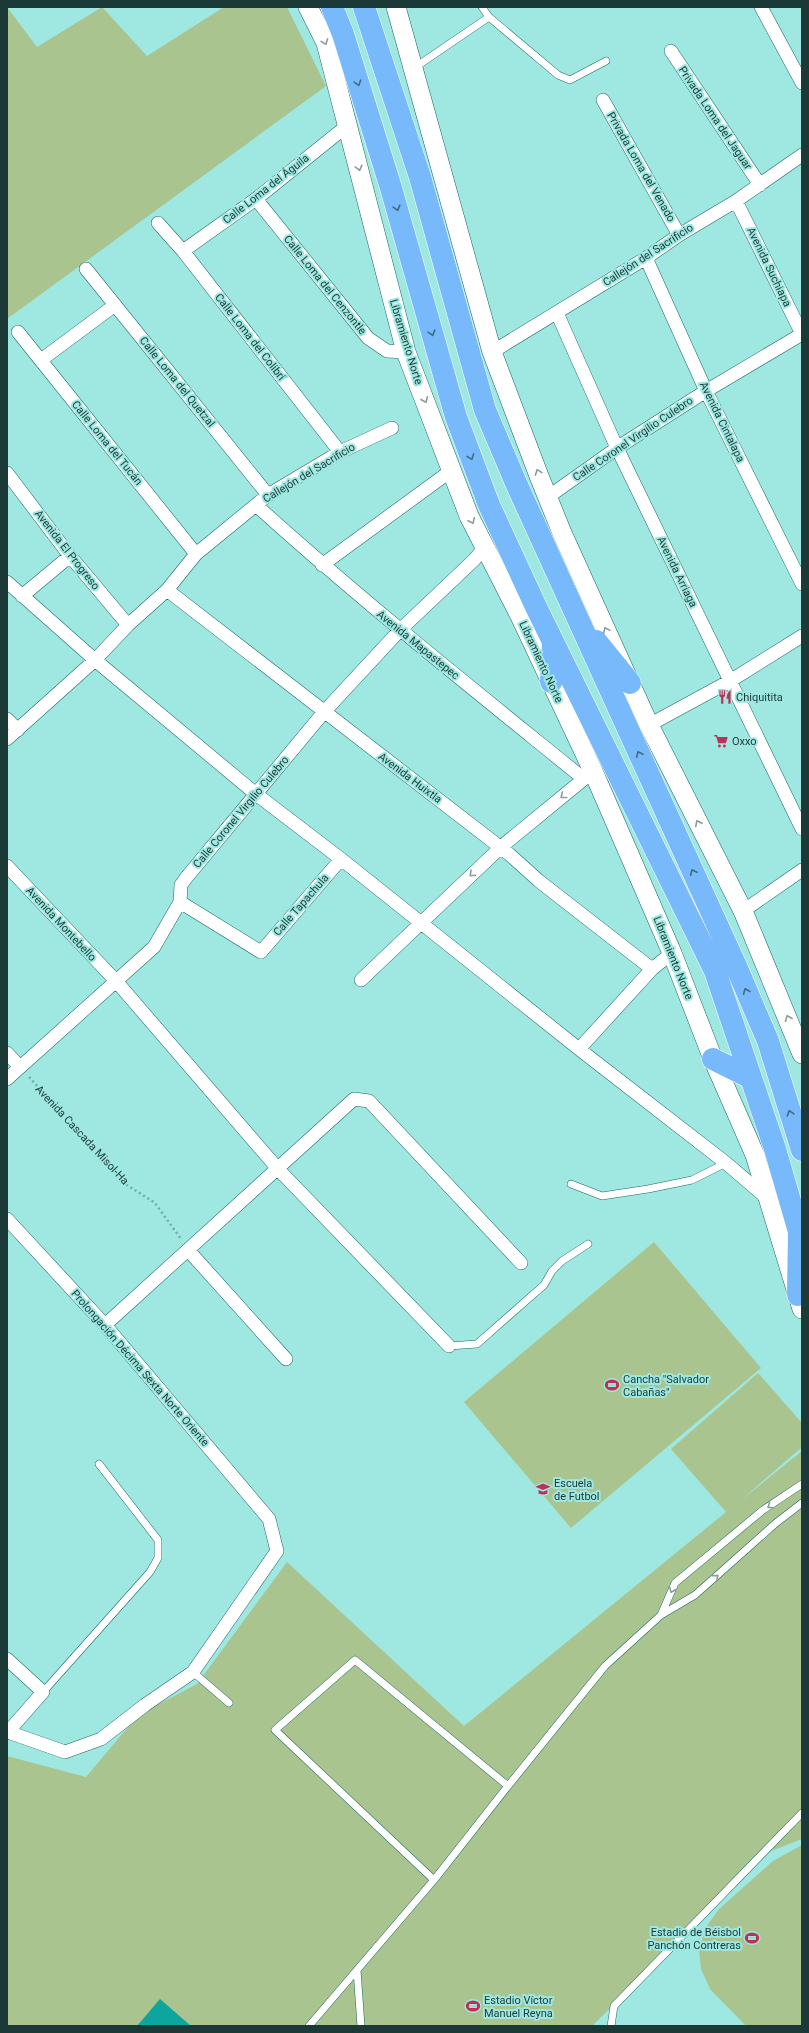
<svg xmlns="http://www.w3.org/2000/svg" width="809" height="2033" font-family="Roboto,sans-serif">
<style>
.green{fill:#a9c48f}
.water{fill:#0ca69f}
.lines{fill:none;stroke-linecap:round;stroke-linejoin:round}
.lane-casing{stroke:#196763;stroke-width:8}
.street-casing{stroke:#196763;stroke-width:14}
.secondary-casing{stroke:#196763;stroke-width:20}
.highway-casing{stroke:#fff;stroke-width:23}
.path{stroke:#71aba6;stroke-width:2.5;stroke-dasharray:2 3;stroke-linecap:butt}
.lane{stroke:#fff;stroke-width:7}
.street{stroke:#fff;stroke-width:13}
.secondary{stroke:#fff;stroke-width:19}
.highway{stroke:#77b9fb;stroke-width:22}
.oneway{stroke:#8d9c9b}
.oneway2{stroke:#406c85}
.labels{text-anchor:middle;dominant-baseline:central;stroke-width:4;stroke-linejoin:round;paint-order:stroke}
.street-label{font-size:11px;fill:#1b3937;stroke:#9fe8e2}
.poi-label{font-size:11px;fill:#1b3937;stroke:#9fe8e2;text-anchor:start}
</style>
<rect width="100%" height="100%" fill="#9fe8e2"/>
<path class="green" d="M7,7l30,40 65,-40 45,49 77,-49h63l39,79 -319,233z
M654,1242l107,126 -190,160 -107,-126z
M758,1373l44,50v24l-62,54 62,-50v388l-31,12 -179,175h-585v-270l79,21 52,-62 59,-31 90,-122 177,164 262,-214 -55,-63z
M802,1845v181h-56l-36,-37 -9,-20 -2,-20 7,-22 13,-18 54,-48z"/>
<path class="water" d="M160,1999l31,27h-54z"/>
<g class="lines">
<defs>
<path id="lane" d="M482,7l7,10
M414,68l75,-51 69,58 12,5 36,-19
M571,1184l31,12 46,-7 44,-9 34,-17
M449,1346l28,-2 67,-59 8,-14 10,-10 26,-17
M661,1615l14,-32 88,-73 39,-26
M193,1672l36,31
M43,1692l107,-120 8,-14v-18l-59,-76
M434,1880l74,-94
M357,1970l4,56
M309,2026l125,-146 -159,-150 80,-70 153,126 97,-120 56,-51 34,-20 81,-72 26,-20
M611,2026l3,-20 188,-193"/>
<path id="street" d="M761,7l41,76
M671,51l89,134
M603,100l76,135
M256,199l112,139 19,13 19,1
M736,201l66,133
M158,223l25,28 157,201
M183,251l73,-52 92,-74
M646,258l60,133 96,193
M86,269l182,226
M557,313l60,135 185,381
M18,332l178,222
M492,352l154,-94 33,-23 57,-34 66,-46
M41,360l74,-55
M7,473l63,83 58,69
M548,497l69,-49 89,-57 96,-57
M256,505c106,96 217,184 328,274
M322,565l130,-95
M7,582l88,78 161,134 85,65 238,190 147,114 42,36
M167,590l342,264 30,27 113,88
M22,596l48,-40
M7,719l11,11
M649,725l81,-44 72,-45
M7,739l88,-79 33,-35 39,-35 29,-36 72,-59 72,-43 52,-24
M7,866l109,115 162,188 171,177
M180,902l81,50 80,-93
M743,911l59,-41
M361,980l140,-133 89,-73
M579,1049l73,-80 20,-16
M7,1053l13,14
M7,1079l147,-132 26,-45 1,-17 5,-7 138,-166 76,-82 74,-70 11,-13
M7,1219l98,106 164,194 8,32 -84,121 -48,33 -44,34 -36,13 -57,-20
M188,1250l98,109
M105,1325l249,-226 15,2 152,162
M7,1659l36,33 -36,41"/>
<path id="secondary" d="M308,7l18,36 80,309 63,164 51,100 73,155 79,182 41,106 42,96 47,154
M396,7l96,345 47,124 23,57 87,192 94,186 59,143"/>
<path id="highway" d="M332,7l11,27 48,154 65,229 33,88 48,104 178,362 60,178 27,93
M364,7l56,170 65,233 31,73 220,483 32,75 34,109
M596,641l34,42
M551,682l2,-38
M713,1059l38,19
M798,1295l1,-63"/>
</defs>
<use href="#lane" class="lane-casing"/>
<use href="#street" class="street-casing"/>
<use href="#secondary" class="secondary-casing"/>
<use href="#highway" class="highway-casing"/>
<path class="path" d="M29,1077l98,108 28,18 26,36"/>
<use href="#lane" class="lane"/>
<use href="#street" class="street"/>
<use href="#secondary" class="secondary"/>
<use href="#highway" class="highway"/>
</g>
<defs><path id="oneway-chevron" d="M-2-3.5L2.5 0L-2 3.5" fill="none" stroke-width="1.6" stroke-linecap="round" stroke-linejoin="round"/></defs>
<g class="oneway">
<use href="#oneway-chevron" transform="translate(325 42) rotate(69)"/>
<use href="#oneway-chevron" transform="translate(359 168) rotate(75)"/>
<use href="#oneway-chevron" transform="translate(425 400) rotate(68)"/>
<use href="#oneway-chevron" transform="translate(538 472) rotate(-111)"/>
<use href="#oneway-chevron" transform="translate(472 521) rotate(64)"/>
<use href="#oneway-chevron" transform="translate(606 630) rotate(-114)"/>
<use href="#oneway-chevron" transform="translate(563 796) rotate(141)"/>
<use href="#oneway-chevron" transform="translate(698 823) rotate(-117)"/>
<use href="#oneway-chevron" transform="translate(472 874) rotate(137)"/>
<use href="#oneway-chevron" transform="translate(788 1018) rotate(-112)"/>
<use href="#oneway-chevron" transform="translate(770 1506) rotate(146)"/>
<use href="#oneway-chevron" transform="translate(716 1577) rotate(-42)"/>
<use href="#oneway-chevron" transform="translate(672 1590) rotate(113)"/>
</g>
<g class="oneway2">
<use href="#oneway-chevron" transform="translate(358 83) rotate(73)"/>
<use href="#oneway-chevron" transform="translate(397 208) rotate(74)"/>
<use href="#oneway-chevron" transform="translate(432 333) rotate(74)"/>
<use href="#oneway-chevron" transform="translate(471 457) rotate(70)"/>
<use href="#oneway-chevron" transform="translate(639 754) rotate(-115)"/>
<use href="#oneway-chevron" transform="translate(693 872) rotate(-115)"/>
<use href="#oneway-chevron" transform="translate(746 991) rotate(-113)"/>
<use href="#oneway-chevron" transform="translate(790 1113) rotate(-107)"/>
</g>
<defs>
<symbol id="restaurant-bare" viewBox="-9 -9 18 18"><path d="M-5-6h1v4h1v-4h1v4h1v-4h1v5L-1.5 .5V6h-2V.5L-5-1ZM5-6V6H3V1.5H1.5Q1.5-4 5-6Z" fill="#bf3058" stroke="#9fe8e2" stroke-width="2.5" paint-order="stroke"/></symbol>
<symbol id="supermarket-bare" viewBox="-9 -9 18 18"><path d="M-6-5.5h2.5l.6 2H6L4.5 2H-2.5L-4.4-4H-6ZM-1.5 3.2a1.3 1.3 0 1 0 .1 0ZM3 3.2a1.3 1.3 0 1 0 .1 0Z" fill="#bf3058" stroke="#9fe8e2" stroke-width="2.5" paint-order="stroke"/></symbol>
<symbol id="stadium-bare" viewBox="-9 -9 18 18"><path d="M0-5a6.5 5 0 1 0 0 10a6.5 5 0 1 0 0-10ZM-3.5-1.8h7v3.6h-7Z" fill="#bf3058" stroke="#9fe8e2" stroke-width="2.5" paint-order="stroke"/></symbol>
<symbol id="school-bare" viewBox="-9 -9 18 18"><path d="M0-5L7-2L0 1L-7-2ZM-4 1L0 2.5L4 1V4Q0 6-4 4Z" fill="#bf3058" stroke="#9fe8e2" stroke-width="2.5" paint-order="stroke"/></symbol>
</defs>
<g fill-rule="evenodd">
<use href="#restaurant-bare" x="715" y="687" width="20" height="20"/>
<use href="#supermarket-bare" x="711" y="731" width="20" height="20"/>
<use href="#stadium-bare" x="602" y="1375" width="20" height="20"/>
<use href="#school-bare" x="533" y="1479" width="20" height="20"/>
<use href="#stadium-bare" x="742" y="1928" width="20" height="20"/>
<use href="#stadium-bare" x="463" y="1996" width="20" height="20"/>
</g>
<g class="labels">
<g class="street-label">
<text transform="translate(715 118) rotate(56)">Privada Loma del Jaguar</text>
<text transform="translate(641 167) rotate(60)">Privada Loma del Venado</text>
<text transform="translate(266 189) rotate(-38)">Calle Loma del Águila</text>
<text transform="translate(648 255) rotate(-33)">Callejón del Sacrificio</text>
<text transform="translate(769 267) rotate(64)">Avenida Suchiapa</text>
<text transform="translate(325 285) rotate(51)">Calle Loma del Cenzontle</text>
<text transform="translate(250 337) rotate(52)">Calle Loma del Colibrí</text>
<text transform="translate(406 342) rotate(73)">Libramiento Norte</text>
<text transform="translate(177 382) rotate(51)">Calle Loma del Quetzal</text>
<text transform="translate(722 422) rotate(64)">Avenida Cintalapa</text>
<text transform="translate(633 439) rotate(-34)">Calle Coronel Virgilio Culebro</text>
<text transform="translate(107 443) rotate(51)">Calle Loma del Tucán</text>
<text transform="translate(309 473) rotate(-31)">Callejón del Sacrificio</text>
<text transform="translate(67 550) rotate(52)">Avenida El Progreso</text>
<text transform="translate(677 572) rotate(64)">Avenida Arriaga</text>
<text transform="translate(418 645) rotate(39)">Avenida Mapastepec</text>
<text transform="translate(541 662) rotate(65)">Libramiento Norte</text>
<text transform="translate(410 778) rotate(37)">Avenida Huixtla</text>
<text transform="translate(241 812) rotate(-50)">Calle Coronel Virgilio Culebro</text>
<text transform="translate(301 905) rotate(-49)">Calle Tapachula</text>
<text transform="translate(61 924) rotate(47)">Avenida Montebello</text>
<text transform="translate(673 958) rotate(68)">Libramiento Norte</text>
<text transform="translate(82 1135) rotate(47)">Avenida Cascada Misol-Ha</text>
<text transform="translate(140 1368) rotate(49)">Prolongación Décima Sexta Norte Oriente</text>
</g>
<g class="poi-label">
<text x="736" y="697">Chiquitita</text>
<text x="732" y="741">Oxxo</text>
<text x="623" y="1379">Cancha "Salvador<tspan x="623" dy="13">Cabañas"</tspan></text>
<text x="554" y="1483">Escuela<tspan x="554" dy="13">de Futbol</tspan></text>
<text x="741" y="1932" text-anchor="end">Estadio de Béisbol<tspan x="741" dy="13">Panchón Contreras</tspan></text>
<text x="484" y="2000">Estadio Víctor<tspan x="484" dy="13">Manuel Reyna</tspan></text>
</g>
</g>
<rect width="809" height="2033" fill="none" stroke="#1b3937" stroke-width="16"/>
</svg>
